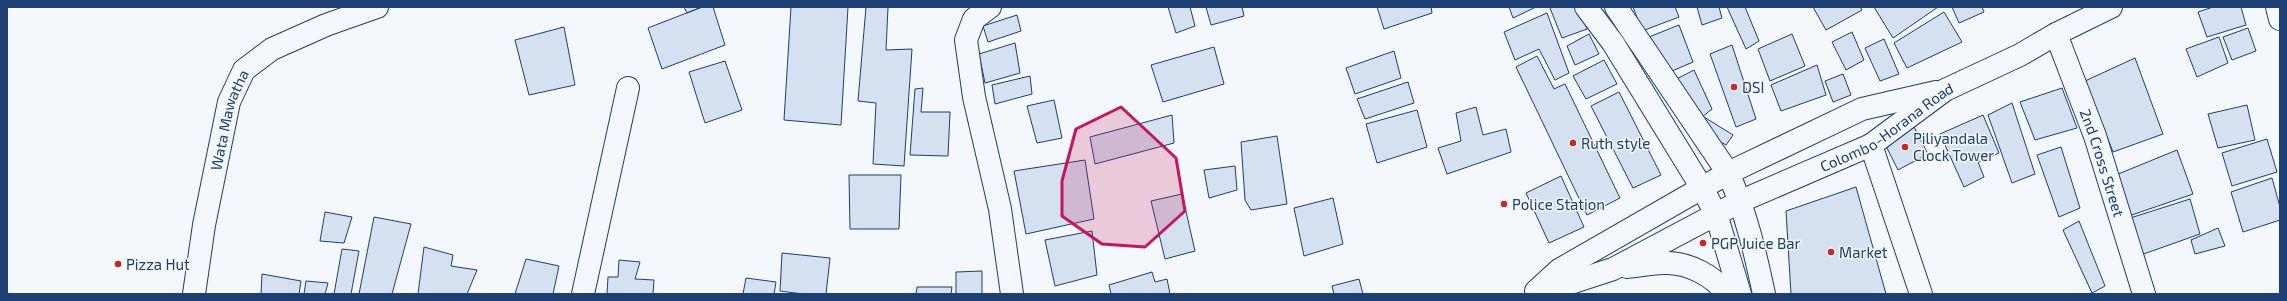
<svg xmlns="http://www.w3.org/2000/svg" width="2287" height="301" font-family="'Exo 2',sans-serif">
<style>
.building{fill:#d5e0f0;stroke:#1d3f73}
.lines{fill:none;stroke-linecap:round;stroke-linejoin:round}
.street-casing{stroke:#1d3f73;stroke-width:24}
.secondary-casing{stroke:#1d3f73;stroke-width:24}
.primary-casing{stroke:#1d3f73;stroke-width:24}
.street{stroke:#f4f7fb;stroke-width:22}
.secondary{stroke:#f4f7fb;stroke-width:22}
.primary{stroke:#f4f7fb;stroke-width:22}
.marked{fill:#c2185b;fill-opacity:0.2;stroke:#c2185b;stroke-width:3;stroke-linejoin:round}
.poi-dot{fill:#c62828;stroke:#f4f7fb;stroke-width:1.5}
.labels{text-anchor:middle;dominant-baseline:central;stroke-width:3;stroke-linejoin:round;paint-order:stroke}
.poi-label{font-size:15px;fill:#1d3f73;stroke:#f4f7fb;text-anchor:start}
.street-label{font-size:15px;fill:#1d3f73;stroke:#f4f7fb}
</style>
<rect width="100%" height="100%" fill="#f4f7fb"/>
<path class="building" d="M684,7h18l-15,6z
M702,7h11l12,38 -63,24 -14,-41z
M791,7h57l-7,118 -57,-5z
M866,7h22l-2,43 26,-1 -8,117 -31,-2 3,-61 -18,-2z
M1168,7h22l5,19 -19,7z
M1206,7h36l2,9 -33,9z
M1377,7h54l1,6 -48,16z
M1509,7h27l-23,11z
M1553,7h25l9,22 -25,9 -12,-30z
M1633,7h42l4,10 -37,14z
M1697,7h22l3,11 -20,7z
M1727,7h18l14,34 -13,8z
M1813,7h47l2,3 -36,20z
M1874,7h64l-45,31z
M1952,7h30l2,5 -25,11z
M2213,7h28l5,18 -39,12 -9,-25z
M1944,12l18,30 -55,26 -13,-25z
M1547,13l22,60 -14,7 -16,-31 -24,11 -11,-28z
M1017,15l4,16 -33,11 -5,-16z
M1679,25l14,37 -28,12 -16,-37z
M564,27l11,58 -46,10 -14,-55z
M2248,28l8,23 -24,9 -9,-23z
M1852,32l12,28 -18,10 -14,-28z
M1589,34l10,20 -24,11 -8,-19z
M1792,34l13,32 -35,15 -12,-32z
M2219,37l9,26 -31,14 -11,-28z
M1884,39l15,35 -19,7 -15,-33z
M1015,43l5,30 -35,10 -6,-29z
M1732,45l24,74 -20,8 -26,-73z
M1214,47l10,37 -61,18 -12,-37z
M1394,51l7,27 -46,16 -9,-26z
M1537,56l17,33 11,-5 55,114 -33,17 -71,-148z
M2135,58l28,76 -50,18 -28,-71z
M1604,60l13,24 -31,15 -13,-23z
M725,61l17,49 -37,13 -16,-51z
M1817,65l9,30 -45,16 -10,-26z
M1694,70l18,39 -10,8 -31,-35z
M1843,74l8,21 -18,7 -8,-21z
M1030,76l2,18 -37,10 -3,-19z
M1408,82l6,21 -49,16 -8,-20z
M923,88l-2,24h29l-2,44 -38,-1 5,-66z
M2062,88l15,40 -42,12 -15,-38z
M1619,92l42,83 -28,13 -42,-82z
M1054,100l8,38 -25,5 -10,-37z
M2012,103l23,71 -23,9 -24,-68z
M2247,105l8,35 -37,8 -10,-34z
M1476,107l7,28 23,-6 5,23 -64,22 -9,-26 23,-7 -5,-28z
M1417,110l10,37 -50,16 -11,-39z
M1172,115l2,28 -79,21 -5,-27z
M1983,115l16,38 -21,9 6,15 -20,10 -24,-53z
M1704,117l29,18 -7,10 -28,-16z
M1913,125l15,29 -30,16 -15,-30z
M1277,136l10,68 -36,6 -6,-10 -4,-58z
M2267,139l10,33 -45,14 -10,-33z
M2061,147l19,61 -21,9 -22,-62z
M2177,150l16,44 -70,24 -12,-41z
M1085,160l9,59 -68,15 -12,-63z
M1235,166l2,24 -28,8 -5,-28z
M849,175h52l-2,54h-49z
M1561,176l23,51 -35,16 -23,-50z
M2272,178l8,29v13l-37,12 -12,-40z
M1856,187l30,107h-95l-5,-83z
M1182,194l13,57 -30,8 -14,-58z
M1333,198l10,46 -39,12 -10,-48z
M2190,199l10,35 -65,23 -11,-37z
M325,212l27,5 -8,26 -24,-2z
M374,217l37,7 -19,70h-33z
M2079,221l26,65 -13,7 -29,-63z
M2218,228l7,18 -30,8 -4,-14z
M1092,231l5,44 -42,11 -10,-46z
M424,247l29,8 -2,11 26,4 -10,24h-49z
M342,249l17,2 -8,43h-17z
M782,253l48,5 -4,36h-23l-23,-3z
M526,259l33,7 -6,28h-38z
M619,260l21,2 -5,17 19,1 -1,14h-46l1,-17h10z
M982,271v23h-26v-22z
M1152,272l3,10 12,-3 3,15h-59l-2,-9z
M262,274l39,7 -2,13h-38z
M746,278l30,4 -2,12h-31z
M1359,279l4,15h-29l-2,-8z
M306,281l22,2 -3,11h-21z
M917,287h35l-1,7h-35z"/>
<g class="lines">
<defs>
<g id="street">
<path d="M990,7l-16,12 -8,21 8,57 26,112 12,85"/>
<path d="M2277,7l3,12"/>
<path id="s1" d="M2056,34l39,102 49,158"/>
<path d="M1871,145l50,149"/>
<path d="M583,294l45,-206"/>
</g>
<g id="secondary">
<path id="s2" d="M194,294l10,-69 25,-123 15,-32 28,-21 54,-24 51,-18"/>
</g>
<g id="primary">
<path d="M1586,7l27,36 89,145 14,26 24,80"/>
<path d="M1616,7l112,166c18,39 27,79 36,121"/>
<path d="M1627,267c12,-1 25,-4 37,-4 24,-1 50,13 63,31"/>
<path d="M1536,291l23,-21 169,-97 134,-64 74,-17"/>
<path id="s3" d="M1537,294l76,-25 128,-68 130,-56 74,-55 75,-35 36,-21 55,-27"/>
</g>
</defs>
<use href="#street" class="street-casing"/>
<use href="#secondary" class="secondary-casing"/>
<use href="#primary" class="primary-casing"/>
<use href="#street" class="street"/>
<use href="#secondary" class="secondary"/>
<use href="#primary" class="primary"/>
</g>
<path class="marked" d="M1121,107l55,51 9,53 -40,36 -43,-3 -40,-28v-35l14,-52z"/>
<g class="poi-dot">
<circle cx="1734" cy="87" r="4"/>
<circle cx="1573" cy="143" r="4"/>
<circle cx="1905" cy="147" r="4"/>
<circle cx="1504" cy="204" r="4"/>
<circle cx="1703" cy="243" r="4"/>
<circle cx="1831" cy="252" r="4"/>
<circle cx="118" cy="264" r="4"/>
</g>
<g class="labels">
<g class="poi-label">
<text x="1742" y="87">DSI</text>
<text x="1913" y="138">Piliyandala<tspan x="1913" dy="17">Clock Tower</tspan></text>
<text x="1581" y="143">Ruth style</text>
<text x="1512" y="204">Police Station</text>
<text x="1711" y="243">PGP Juice Bar</text>
<text x="1839" y="252">Market</text>
<text x="126" y="264">Pizza Hut</text>
</g>
<g class="street-label">
<text stroke="none"><textPath href="#s2" startOffset="178">Wata Mawatha</textPath></text>
<text stroke="none"><textPath href="#s3" startOffset="389">Colombo-Horana Road</textPath></text>
<text stroke="none"><textPath href="#s1" startOffset="137">2nd Cross Street</textPath></text>
</g>
</g>
<rect width="2287" height="301" fill="none" stroke="#1d3f73" stroke-width="16"/>
</svg>
